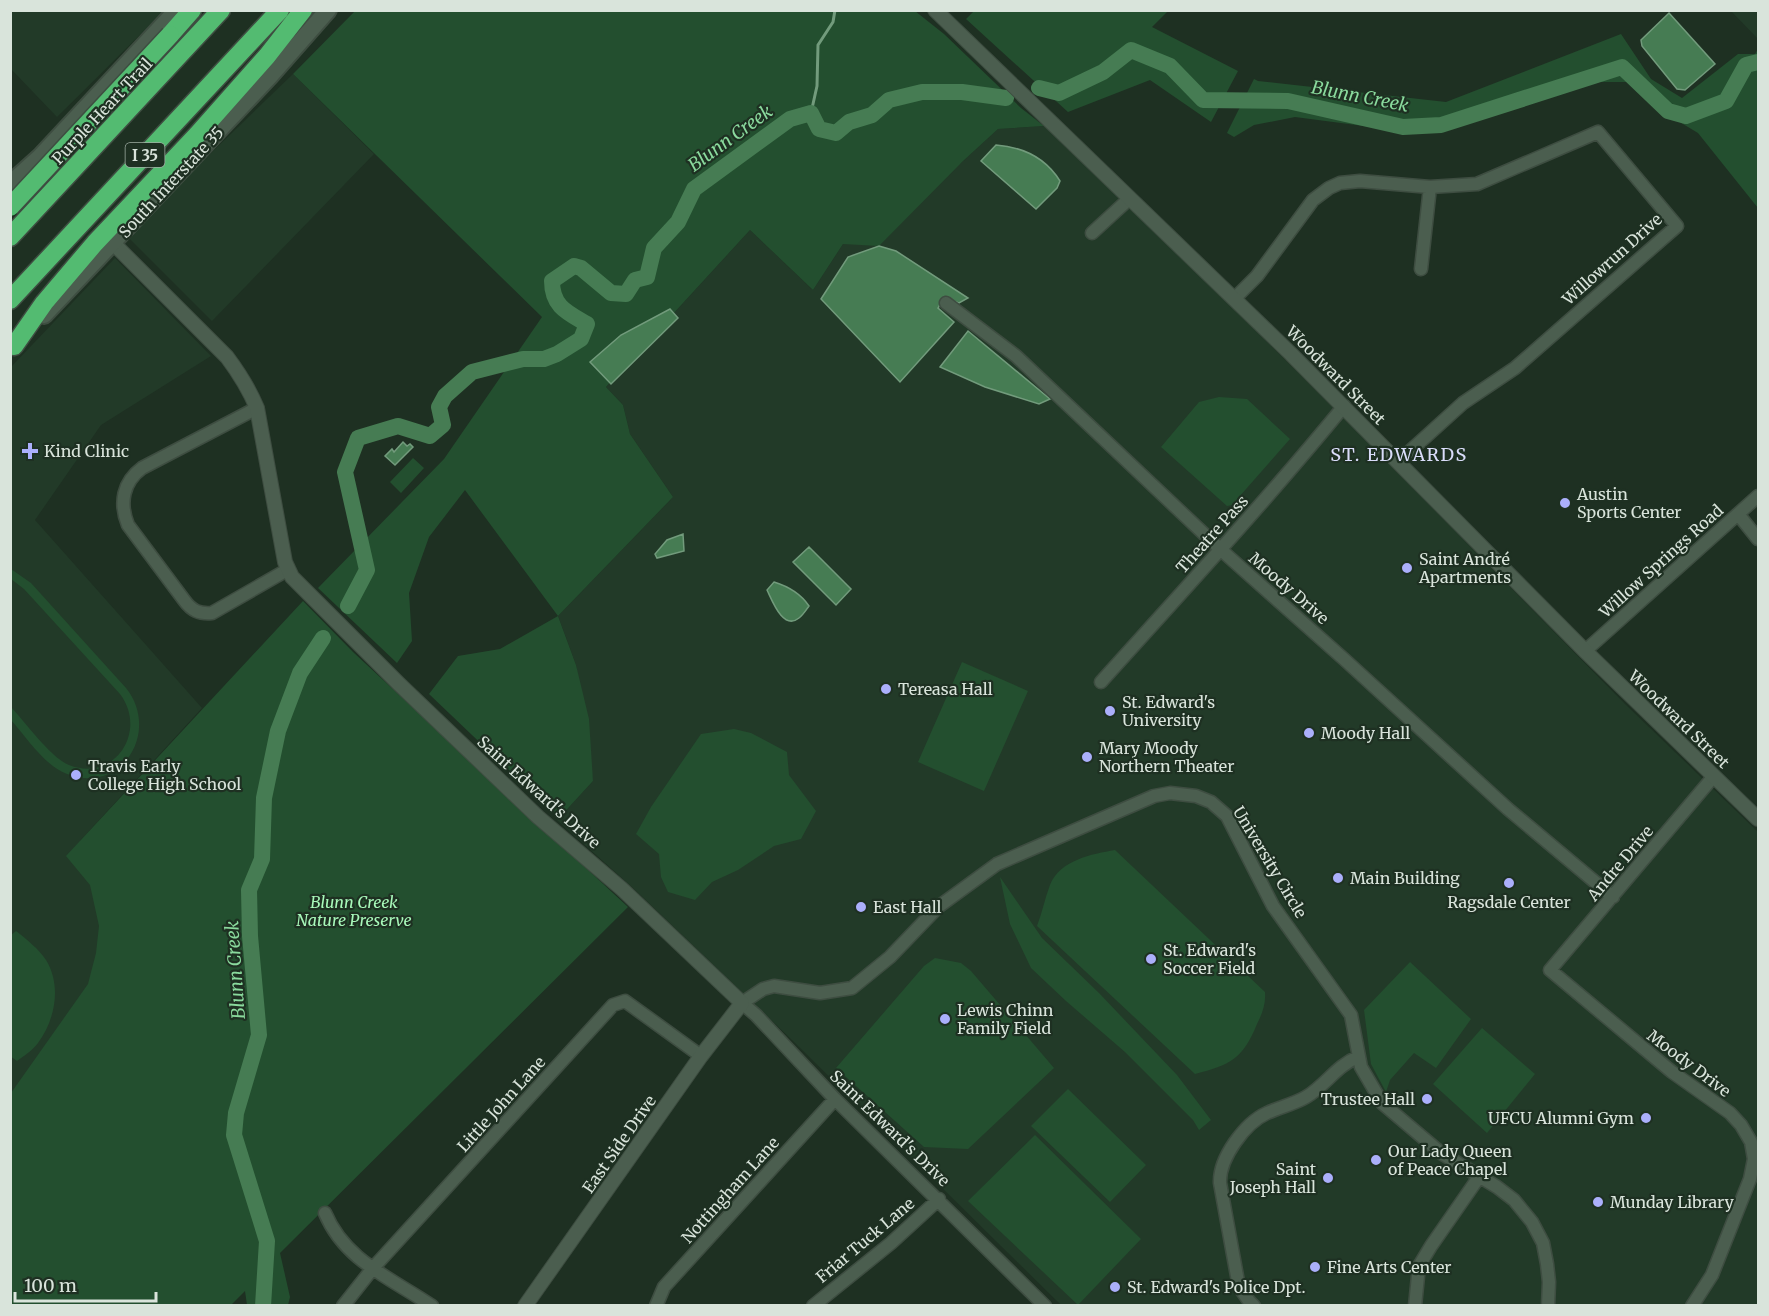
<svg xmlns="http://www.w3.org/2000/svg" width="1769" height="1316" font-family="Merriweather,serif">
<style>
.built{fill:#223a28}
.green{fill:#234f2f}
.water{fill:#467c53;stroke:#729b7c;stroke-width:1.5}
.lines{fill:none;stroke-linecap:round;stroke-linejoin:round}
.stream{stroke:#729b7c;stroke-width:3}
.river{stroke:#467c53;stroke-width:16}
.minor-casing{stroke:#3e4d41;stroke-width:15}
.tertiary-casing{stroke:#3e4d41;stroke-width:16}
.secondary-casing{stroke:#3e4d41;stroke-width:20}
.motorway-casing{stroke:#3e4d41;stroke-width:21}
.minor{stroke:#4b5e4f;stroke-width:12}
.tertiary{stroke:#4b5e4f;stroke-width:14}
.secondary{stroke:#4b5e4f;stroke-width:16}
.motorway{stroke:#53bb71;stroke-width:18}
.motorway-bridge-casing{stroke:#3e4d41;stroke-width:21;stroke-linecap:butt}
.motorway-bridge{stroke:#53bb71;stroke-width:18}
.poi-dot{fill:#abaffb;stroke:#1e3022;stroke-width:2}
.labels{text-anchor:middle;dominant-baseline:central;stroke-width:4.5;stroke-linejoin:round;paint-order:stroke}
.shield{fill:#1e3022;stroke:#a1aea4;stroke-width:1.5}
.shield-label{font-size:15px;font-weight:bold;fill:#d9e4db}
.street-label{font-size:16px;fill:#d9e4db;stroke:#1e3022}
.poi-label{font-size:16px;fill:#d9e4db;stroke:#1e3022;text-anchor:start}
.park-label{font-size:16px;font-style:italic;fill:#a8f9ba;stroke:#1e3022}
.water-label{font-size:18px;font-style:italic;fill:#8ada9d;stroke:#1e3022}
.neighbourhood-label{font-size:18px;letter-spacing:1.5px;fill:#daddfa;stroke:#1e3022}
</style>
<rect width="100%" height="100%" fill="#1e3022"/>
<path class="built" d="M11,11h153l-107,106 -46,-48z
M1731,11h27v28z
M293,74l81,80 -162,167 -86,-86z
M1044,126l187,180 123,122 271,276 133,128v473h-697l-269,-265 -159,-152 -76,-68 36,-39 -17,-116 -18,-49 115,-119 -43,-63 -7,-29 -17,-18 144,-157 63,60 30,-46 119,-82 36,-33z
M115,258l96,98 -110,69 -66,95 167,188 -122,133 86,96 -155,168v-738z"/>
<path class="green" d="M975,10l193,1 -16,16 86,44 -27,51 -61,-42 -82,32 -102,-93z
M355,11h560l29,23 77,74 23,18 -46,3 -36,33 -83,84 -36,-2 -30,46 -63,-60 -144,157 17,18 7,29 43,63 -115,119 18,49 13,54 4,62 -34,37 -130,-124 29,-38 42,-7 58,-33 -93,-126 -36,47 -20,56 3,48 -15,22 -79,-75 126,-129 98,-142 -249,-243z
M1621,34l30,45 31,19 56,-44h17l3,-5v159l-60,-75 -35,-21 -30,-30h-36l-148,44 -47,5 -107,-14 -41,8 -20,12 -7,-4 27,-54 4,2 188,21z
M1219,397l28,2 43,40 -58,66 -5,1 -66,-59 38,-45z
M413,458l11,10 -23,25 -11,-11z
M11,569l20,14 95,105c35,44 -5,107 -59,86 -23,-9 -40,-36 -56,-54v-13c14,15 40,51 58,58 46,18 79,-34 51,-71l-96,-105 -13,-10z
M303,601l50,51 275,255 -348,346 10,44 -2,8h-41l-2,-14 -14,14 -220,1v-213l77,-109 8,-31 3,-27 -9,-41 -24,-29z
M962,662l66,29 -44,100 -66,-29z
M734,729l17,4 36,19 2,23 27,36 -15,28 -27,7 -36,24 -26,12 -17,18 -27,-8 -7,-15 -2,-23 -23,-20 15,-27 50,-73z
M1115,850l150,142c1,12 -3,22 -8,32 -14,35 -27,41 -62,50l-158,-148c5,-13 8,-28 13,-41 10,-25 42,-31 65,-35z
M1000,877l42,61 57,55 78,82 34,45 -12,10 -6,-10 -68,-68 -59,-51 -35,-33 -21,-44z
M16,931c10,8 23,18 30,29 16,26 9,60 -8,83 -5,7 -14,13 -21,18l-7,-5v-120z
M935,958l26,5 10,8 83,97 -86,81 -44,-2 -88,-79 88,-102z
M1410,962l61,57 -35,49 -22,-15 -24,27 -4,12 -15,-28 -7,-54z
M1482,1028l53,46 -48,59 -54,-49z
M1068,1089l78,76 -36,37 -79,-76z
M1035,1135l106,104 -63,66 -110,-104z"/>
<path class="water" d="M1669,13l46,51 -30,26 -8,-1 -35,-43 -1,-6z
M996,145c27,2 49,12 64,36l-3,7 -21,21 -55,-48z
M879,246l17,5 72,47 -9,5 -15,-5 -6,10 16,14 -54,60 -79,-83 27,-42z
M670,309l8,9 -67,66 -21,-22 31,-27z
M968,331l82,68 -11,5 -54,-17 -45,-20z
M403,442l4,4 3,-2 3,3 -18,18 -10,-9 7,-7 2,3z
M683,534l1,17 -27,7 -2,-4 12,-14z
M809,547l42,42 -15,16 -43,-43z
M774,582c13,4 27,12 35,24 -3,4 -6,9 -10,12 -16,13 -27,-18 -32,-28z"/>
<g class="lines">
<path class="stream" d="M811,113l6,-27 1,-41 15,-23 2,-12"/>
<path class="river" d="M1039,88l20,5 44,-21 28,-22 39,16 33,34 85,1 115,26 38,-2 181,-58 46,44 18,5 40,-15 20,-36 12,-3
M348,606l19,-36 -22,-98 13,-34 40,-12 32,10 13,-11 -4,-18 6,-11 27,-24 51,-13h21l13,-5 24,-15 6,-15c-19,-11 -35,-17 -35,-43l22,-15 7,2 30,25 15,1 9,-14 12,-3 7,-29 24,-26 16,-33 96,-70 21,-6 8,16 17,4 13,-11 23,-7 17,-15 33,-8h40l44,6
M263,1306l4,-65 -33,-106 2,-22 23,-78 -9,-99 -1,-46 13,-31 2,-61 14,-67 22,-58 23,-35"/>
<defs>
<path id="minor" d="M1092,233l37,-34
M1421,269l9,-82
M1235,298l22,-22 56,-76 16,-12 11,-5 20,-2 70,6 47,-3 121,-52 79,94 -162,142 -52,35 -64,58
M946,303l70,53 204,193 125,111 163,149 105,88
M257,408l-115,60c-19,14 -23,35 -14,57l56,75c8,11 15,14 28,13l75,-43
M1738,514l20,25
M1585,651l173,-155
M1101,682c82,-91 165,-181 243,-276
M325,1213c20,48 66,65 107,93
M343,1306l30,-38 240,-263 12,-4 76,55
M656,1306l8,-19 171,-188
M813,1306l78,-63 48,-44
M1045,1306l-210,-207 -79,-84 -14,-12 21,-14 11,-3 46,7 32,-5 38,-31 48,-50 59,-43 157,-68 16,-3 26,3 15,6 16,14 46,90 78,109 10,52 21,36 59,50 56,34 17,13 18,22 11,21 4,21 2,18 -1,24
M1254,1306l-5,-5 -10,-14 -19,-104c-1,-25 25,-60 47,-70 13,-6 27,-9 39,-16 19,-11 31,-32 52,-40
M1415,1306l4,-40 12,-20 48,-69
M1692,1306l20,-31 38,-96 4,-20 -3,-17 -10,-17 -11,-12 -58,-41 -122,-102 164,-194"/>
<path id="tertiary" d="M935,10l356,344 294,297 173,168
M113,243l114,114c12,16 22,32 30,51l28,154 7,15 106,106 140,134 84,72 120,114 -41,53 -176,250"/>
<path id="secondary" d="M10,184l30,-27 137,-147
M44,315l226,-239 58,-66"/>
<path id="motorway" d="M170,35l22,-25
M10,237l211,-227
M10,300l270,-290
M14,346l30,-43 51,-60 102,-108 70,-79 36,-46"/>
</defs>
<use href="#minor" class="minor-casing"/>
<use href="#tertiary" class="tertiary-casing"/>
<use href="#secondary" class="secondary-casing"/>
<use href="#motorway" class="motorway-casing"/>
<use href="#minor" class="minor"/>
<use href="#tertiary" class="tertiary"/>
<use href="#secondary" class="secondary"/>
<use href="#motorway" class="motorway"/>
<defs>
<path id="motorway-bridge" d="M10,207l160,-172"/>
</defs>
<use href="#motorway-bridge" class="motorway-bridge-casing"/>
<use href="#motorway-bridge" class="motorway-bridge"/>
</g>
<g class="poi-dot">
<path d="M27 442h6v6h6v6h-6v6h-6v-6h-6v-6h6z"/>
<circle cx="1565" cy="503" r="6"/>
<circle cx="1407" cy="568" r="6"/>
<circle cx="886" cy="689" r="6"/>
<circle cx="1110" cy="711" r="6"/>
<circle cx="1309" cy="733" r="6"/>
<circle cx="1087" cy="757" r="6"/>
<circle cx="76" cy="775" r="6"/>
<circle cx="1338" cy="878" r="6"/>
<circle cx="1509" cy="883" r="6"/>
<circle cx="861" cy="907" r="6"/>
<circle cx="1151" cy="959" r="6"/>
<circle cx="945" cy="1019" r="6"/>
<circle cx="1427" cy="1099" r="6"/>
<circle cx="1646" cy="1118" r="6"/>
<circle cx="1376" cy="1160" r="6"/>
<circle cx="1328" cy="1178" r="6"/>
<circle cx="1598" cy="1202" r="6"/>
<circle cx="1315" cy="1267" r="6"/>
<circle cx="1115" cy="1287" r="6"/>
</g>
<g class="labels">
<rect class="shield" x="125.5" y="143" width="39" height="24" rx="4.5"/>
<g class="shield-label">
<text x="145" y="155">I 35</text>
</g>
<g class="street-label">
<text transform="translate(102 111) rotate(-47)">Purple Heart Trail</text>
<text transform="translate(171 182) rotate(-47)">South Interstate 35</text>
<text transform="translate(1612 259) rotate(-42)">Willowrun Drive</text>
<text transform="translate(1336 375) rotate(45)">Woodward Street</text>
<text transform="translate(1212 534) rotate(-48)">Theatre Pass</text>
<text transform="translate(1661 561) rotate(-42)">Willow Springs Road</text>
<text transform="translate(1289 588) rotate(41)">Moody Drive</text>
<text transform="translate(1679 719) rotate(44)">Woodward Street</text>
<text transform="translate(539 792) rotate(42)">Saint Edward's Drive</text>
<text transform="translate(1270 862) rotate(59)">University Circle</text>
<text transform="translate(1620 863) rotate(-50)">Andre Drive</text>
<text transform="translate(1689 1063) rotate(37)">Moody Drive</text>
<text transform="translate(501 1104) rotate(-48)">Little John Lane</text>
<text transform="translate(890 1128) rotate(44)">Saint Edward's Drive</text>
<text transform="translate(619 1144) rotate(-55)">East Side Drive</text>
<text transform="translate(730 1190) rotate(-48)">Nottingham Lane</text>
<text transform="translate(865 1240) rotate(-40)">Friar Tuck Lane</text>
</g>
<g class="poi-label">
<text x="44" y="451">Kind Clinic</text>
<text x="1577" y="494">Austin<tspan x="1577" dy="18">Sports Center</tspan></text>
<text x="1419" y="559">Saint André<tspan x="1419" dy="18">Apartments</tspan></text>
<text x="898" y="689">Tereasa Hall</text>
<text x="1122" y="702">St. Edward's<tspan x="1122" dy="18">University</tspan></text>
<text x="1321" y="733">Moody Hall</text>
<text x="1099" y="748">Mary Moody<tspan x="1099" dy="18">Northern Theater</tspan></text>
<text x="88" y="766">Travis Early<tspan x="88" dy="18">College High School</tspan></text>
<text x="1350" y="878">Main Building</text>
<text x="1509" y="902" text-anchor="middle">Ragsdale Center</text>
<text x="873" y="907">East Hall</text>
<text x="1163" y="950">St. Edward's<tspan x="1163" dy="18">Soccer Field</tspan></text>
<text x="957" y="1010">Lewis Chinn<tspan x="957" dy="18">Family Field</tspan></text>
<text x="1415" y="1099" text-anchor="end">Trustee Hall</text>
<text x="1634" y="1118" text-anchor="end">UFCU Alumni Gym</text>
<text x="1388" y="1151">Our Lady Queen<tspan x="1388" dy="18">of Peace Chapel</tspan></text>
<text x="1316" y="1169" text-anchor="end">Saint<tspan x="1316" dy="18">Joseph Hall</tspan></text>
<text x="1610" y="1202">Munday Library</text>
<text x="1327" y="1267">Fine Arts Center</text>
<text x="1127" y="1287">St. Edward's Police Dpt.</text>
</g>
<g class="park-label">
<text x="354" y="902">Blunn Creek<tspan x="354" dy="18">Nature Preserve</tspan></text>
</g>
<g class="water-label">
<text transform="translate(1360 96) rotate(11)">Blunn Creek</text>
<text transform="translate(730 138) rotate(-36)">Blunn Creek</text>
<text transform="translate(235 970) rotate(-94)">Blunn Creek</text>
</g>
<g class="neighbourhood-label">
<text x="1399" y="454">ST. EDWARDS</text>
</g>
</g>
<rect width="1769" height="1316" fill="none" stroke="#d9e4db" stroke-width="24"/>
<path d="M15 1292v9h141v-9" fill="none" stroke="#d9e4db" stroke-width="3"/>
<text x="24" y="1292" font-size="18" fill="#d9e4db" stroke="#1e3022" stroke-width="4.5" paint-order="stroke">100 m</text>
</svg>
